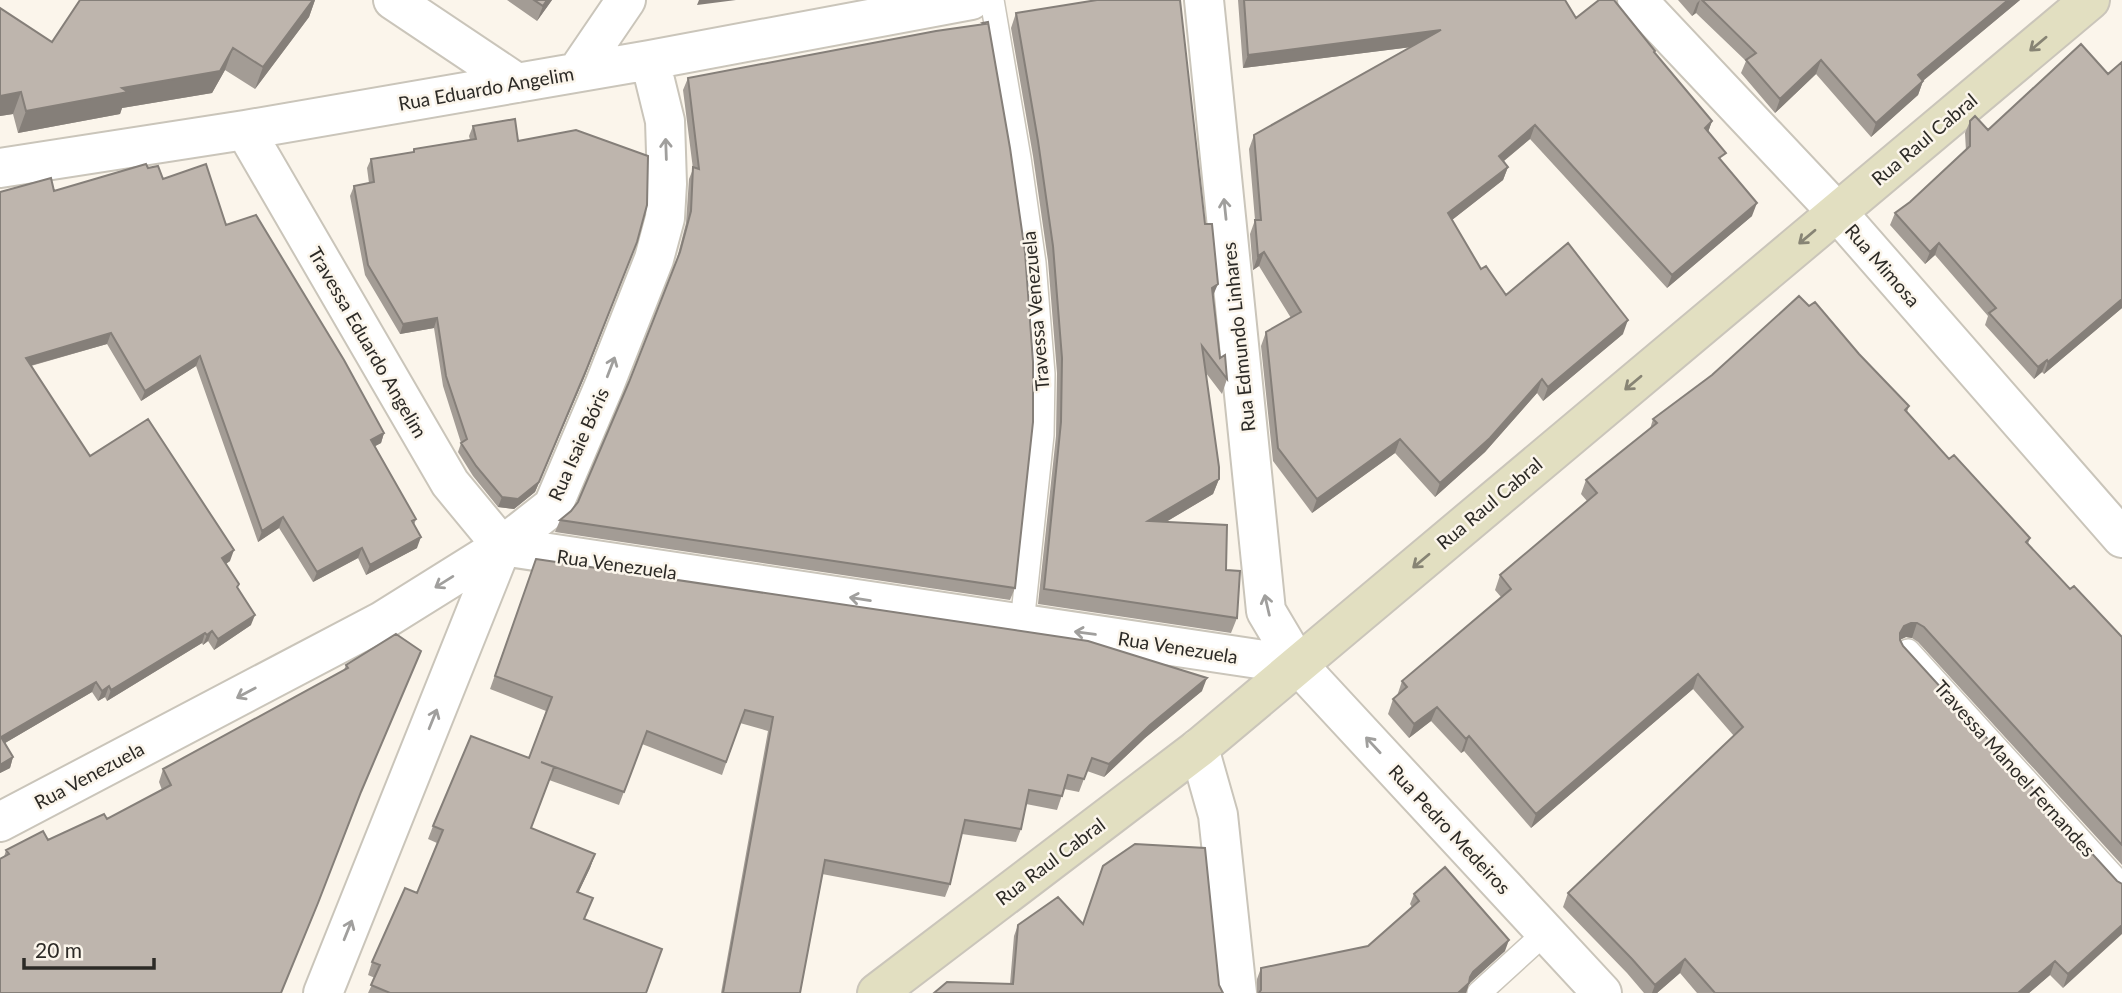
<svg xmlns="http://www.w3.org/2000/svg" width="2122" height="993" font-family="Lato,sans-serif">
<style>
.lines{fill:none;stroke-linecap:round;stroke-linejoin:round}
.lane-casing{stroke:#cac5ba;stroke-width:26}
.street-casing{stroke:#cac5ba;stroke-width:42}
.secondary-casing{stroke:#cac5ba;stroke-width:42}
.lane{stroke:#fff;stroke-width:23}
.street{stroke:#fff;stroke-width:38}
.secondary{stroke:#e2dfc1;stroke-width:38}
.wall{fill:#a39c95}
.shaded-wall{fill:#857f79}
.building{fill:#beb5ad;stroke:#857f79;stroke-width:2}
.oneway{stroke:#878474}
.oneway2{stroke:#a09f9d}
.labels{text-anchor:middle;dominant-baseline:central;stroke-width:5;stroke-linejoin:round;paint-order:stroke}
.street-label{font-size:19px;fill:#2c2a26;stroke:#fbf5eb}
</style>
<rect width="100%" height="100%" fill="#fbf5eb"/>
<g class="lines">
<defs>
<path id="lane" d="M992,0l27,158 15,105 9,111 -1,61 -20,189
M1908,651l214,235
M1479,993l67,-61"/>
<path id="street" d="M393,0l124,83
M1204,0l62,611 32,54 304,328
M1637,0l200,212 285,326
M577,72l49,-72
M245,130l205,353 52,63
M0,168l245,-38 405,-70 321,-60
M502,546l796,119
M1199,748l19,67 19,178
M0,822l382,-201 120,-75 51,-40 51,-120 50,-127 11,-41 2,-34 -2,-63 -15,-61
M323,993l179,-447"/>
<path id="secondary" d="M877,993l322,-245 891,-748"/>
</defs>
<use href="#lane" class="lane-casing"/>
<use href="#street" class="street-casing"/>
<use href="#secondary" class="secondary-casing"/>
<use href="#lane" class="lane"/>
<use href="#street" class="street"/>
<use href="#secondary" class="secondary"/>
</g>
<path class="wall" d="M80,0h235l-6,17 -54,72 -30,-19 -13,23 -90,15 -2,6 -102,19 -5,-19 -13,2v-108l52,34z
M507,0h45l-15,21z
M1238,0h327l11,18 79,35 57,68 -4,11 14,30 30,54 -85,72 -137,-149 -26,22 4,6 -5,13 -51,40 29,49 25,26 117,39 -80,67 -6,-8 -52,59 -50,45 -40,-44 -83,60 -39,-52 -12,-115 5,-14 25,-14 -32,-52 -6,4 -3,-36 5,-14 -6,-71 5,-14 157,-88 -168,21z
M1678,0h342l-97,81 -5,14 -47,42 -55,-63 -41,39 -34,-40 5,-12 -50,-48 -4,3z
M1016,13l197,283 7,62 7,21 -5,15 -16,-21 13,106 -6,15 -47,28 60,48 11,48 -6,15 -193,-29 18,-168 1,-63 -9,-112 -15,-105 -22,-128z
M988,22l27,566 -5,12 -455,-68 5,-12 11,-9 7,-9 51,-120 47,-120 10,-39 3,-44 4,-10 -10,-79 5,-12 294,-53 1,-2z
M1970,121l152,187 -78,66 -2,-2 -8,7 -49,-54 3,-9 -53,-61 -10,9 -35,-39 5,-12 15,-11 56,-51 -1,-18z
M473,126l45,15 115,111 -49,126 -49,114 -21,17 -16,-2 -25,-31 -15,-24 3,-9 -18,-57 -9,-58 -34,6 -35,-59 -15,-79 4,-10 15,-3 -2,-15 4,-9 42,-7 1,-3 56,-9 -1,-4z
M148,168l78,57 158,208 -3,10 -6,3 41,73 -2,6 3,23 -51,27 -8,-17 -45,24 -34,-54 -21,14 -62,-176 -55,35 -34,-57 -76,22 59,90 140,105 -4,3 12,24 13,37 -37,25 -6,-9 -5,4 -1,-2 -95,58 -2,-4 -7,4 -6,-9 -87,51 8,14 -3,11 -10,5v-581l54,-1z
M1809,306l50,48 50,52 -2,6 42,47 81,79 -2,6 42,45 52,48v228l-204,-223 -6,-4 -6,-1 -6,3 3,6 214,235 -54,107 -13,-13 -21,18h-332l-17,-20 -23,20h-13l-17,-20 -64,-66 5,-14 166,-157 -41,-47 -162,139 -67,-77 -3,2 -30,-32 -22,17 -21,-24 5,-15 4,-3 5,-15 99,-84 -6,-7 5,-15 87,-74 -6,-7 5,-14 64,-51 3,-10z
M536,559l666,132 -57,47 -41,39 -17,-6 -8,21 -15,-3 -7,21 -31,-6 -5,25 -5,13 -54,-8 -12,50 -5,13 -123,-23 -22,119h-79l47,-262 -28,-8 -18,52 -80,-31 -23,61 -70,-25 -18,48 64,26 -5,14 -12,25 7,27 61,73h-278l7,-15 -7,-3 4,-13 45,-69 20,-50 -9,-4 5,-13 96,-68 17,-47 -56,-22z
M416,663l-60,141 -43,112 -309,-59 2,-7 42,-10 59,-21 55,-29 -3,-8 4,-13 181,-99 2,-5z
M1414,894l91,57 -36,32 -3,10h-209v-14l4,-11 107,-22 44,-39 -2,-3z
M1083,924l136,61 -209,-1 4,-48 4,-11z"/>
<path class="shaded-wall" d="M313,0h2l-6,17 -54,72 8,-22z
M547,0h5l-15,21 6,-15z
M699,0h37l-39,5z
M1700,0l-4,13 -4,3 5,-13z
M2008,0h12l-107,89 5,-14z
M1441,30l-5,14 -193,24 5,-13z
M233,48l-8,22 -13,23 -90,15 -2,6 -102,19 8,-22 96,-23z
M1821,60l-5,14 -41,39 5,-14z
M1923,81l-5,14 -47,42 5,-14z
M21,92l-8,22 -13,2v-20z
M1712,121l-5,14 -2,-7z
M1535,125l-5,14 -36,30 5,-13z
M1508,167l-5,13 -60,47 5,-14z
M1757,203l-5,13 -85,72 5,-13z
M637,242l-53,136 -49,114 -21,17 -16,-2 4,-10z
M1939,243l-4,12 -10,9 5,-12z
M1264,252l-5,14 -6,4 5,-14z
M1218,284l-6,14v-10z
M2122,299v9l-78,66 4,-12z
M437,318l-3,10 -34,6 3,-10z
M1628,320l-5,14 -80,67 5,-14z
M111,333l-4,11 -85,24 4,-10z
M200,356l-4,10 -55,35 4,-10z
M2047,360l-5,12 -8,7 4,-12z
M1542,379l-5,14 -52,59 -50,45 5,-14z
M384,433l-3,10 -13,7 3,-10z
M1400,439l-5,14 -83,60 5,-14z
M1219,479l-6,15 -71,42 6,-15z
M283,517l-4,11 -21,14 4,-11z
M421,537l-4,11 -51,27 4,-10z
M362,548l-4,10 -45,24 4,-10z
M234,550l-4,11 -12,8 4,-11z
M255,615l-4,10 -37,25 4,-11z
M1911,623h6l-5,15 -6,-1 -7,3 1,-7 4,-7z
M212,631l-4,10 -5,4 4,-10z
M205,633l-3,10 -95,58 4,-11z
M421,651l-65,153 -43,112 -32,77 80,-201z
M1698,674l-5,15 -162,139 5,-14z
M1207,678l-5,13 -57,47 -41,39 5,-13 41,-39z
M96,682l-4,10 -92,54 1,-9z
M109,686l-4,11 -7,4 4,-10z
M1437,707l-6,14 -22,17 5,-14z
M1469,736l-5,15 -3,2 5,-14z
M13,757l-3,11 -10,5v-8z
M595,854l-5,14 -18,38 5,-14z
M2122,925v9l-59,54 5,-14z
M1509,940l-4,11 -36,33 -3,9h-8l15,-21z
M1685,959l-5,14 -23,20h-5l3,-8z
M2055,961l-5,14 -21,18h-11z"/>
<path class="building" d="M80,0h233l-50,67 -30,-19 -13,23 -98,17 6,4 -102,19 -5,-19 -21,4v-88l52,34z
M534,0h13l-4,6z
M1097,0h83l25,224h7l6,60 -6,4 8,70 5,-3 2,24 -25,-33 17,121v12l-71,42 79,4 -1,45 14,1 -3,47 -193,-29 17,-167 1,-64 -9,-112 -15,-105 -22,-128z
M1244,0h321l11,18 23,-18h15l41,51 -1,1 58,69 -7,7 21,25 -7,5 38,45 -85,72 -137,-150 -36,31 9,11 -60,46 33,56 5,-3 20,29 62,-52 60,77 -80,67 -6,-8 -52,59 -50,45 -40,-44 -83,60 -39,-51 -12,-116 35,-20 -37,-60 -6,4 -3,-36h6l-7,-85 187,-105 -193,25z
M1702,0h306l-90,75 5,6 -47,42 -55,-63 -41,39 -34,-39 10,-7z
M988,22l22,126 15,104 8,110v60l-18,166 -455,-68 11,-9 7,-9 51,-120 51,-130 11,-41 2,-44 6,2 -11,-91 248,-47 49,-7 -2,-1z
M2081,44l27,30 14,-12v237l-74,63 -1,-2 -9,7 -49,-54 7,-5 -57,-65 -9,9 -35,-39 15,-11 60,-56v-25l5,-5 13,14z
M515,119l3,22 58,-11 72,26 -1,49 -10,37 -50,126 -48,114 -21,17 -16,-2 -26,-31 -15,-23 6,-4 -21,-63 -9,-58 -34,6 -35,-59 -14,-79 20,-4 -3,-23 43,-7v-3l62,-10 -3,-13z
M146,164l2,4 10,-2 5,13 43,-15 20,61 30,-10 88,145 40,73 -13,7 45,79 -4,2 9,16 -51,28 -8,-17 -45,24 -34,-55 -21,14 -62,-175 -55,35 -34,-58 -85,25 64,98 58,-37 86,131 -12,8 17,26 -2,3 18,28 -37,24 -6,-8 -5,4 -2,-2 -94,57 -2,-4 -7,5 -6,-9 -95,55 12,20 -13,8v-573l51,-14 3,13z
M1799,296l10,10 6,-4 44,52 50,52 -4,4 44,49 5,-4 76,83 -4,4 44,47 4,-3 48,51v208l-198,-218 -7,-4h-6l-7,3 -4,7v7l3,6 214,235 5,3v41l-54,49 -13,-13 -37,32h-303l-30,-34 -30,26 -23,-26 -64,-66 175,-166 -45,-53 -162,140 -67,-78 -3,3 -29,-32 -23,17 -21,-25 14,-12 -5,-6 109,-92 -11,-14 97,-82 -11,-13 71,-57 -4,-4 59,-44z
M536,559l552,82 119,37 -57,47 -41,39 -17,-6 -8,21 -16,-4 -6,21 -33,-6 -8,39 -56,-9 -15,64 -125,-24 -25,133h-77l50,-276 -28,-7 -19,52 -79,-31 -23,61 -83,-30 13,5 -23,61 64,26 -18,38 16,6 -9,21 78,30 -16,44h-256l-19,-8 9,-20 -8,-3 33,-74 12,5 26,-63 -10,-4 38,-90 58,22 23,-61 -57,-21z
M396,634l25,17 -60,141 -43,111 -37,90h-281v-134l9,-5 -3,-4 37,-19 5,9 56,-26 3,5 64,-34 -8,-16 185,-101 -2,-3z
M1135,844l70,4 14,137 4,8h-289l13,-11 66,2 5,-59 40,-28 25,27 20,-58z
M1445,867l64,73 -36,32 -3,5 -1,6 -11,10h-199l2,-3v-22l107,-22 51,-45 -5,-7z"/>
<defs><path id="oneway-shaft" d="M-6 0H5M1.5-3L5.5 0L1.5 3" fill="none" stroke-width="1.6" stroke-linecap="round" stroke-linejoin="round" transform="scale(1.75)"/></defs>
<g class="oneway">
<use href="#oneway-shaft" transform="translate(2038 44) rotate(140)"/>
<use href="#oneway-shaft" transform="translate(1807 237) rotate(140)"/>
<use href="#oneway-shaft" transform="translate(1633 383) rotate(140)"/>
<use href="#oneway-shaft" transform="translate(1421 561) rotate(140)"/>
</g>
<g class="oneway2">
<use href="#oneway-shaft" transform="translate(666 149) rotate(-92)"/>
<use href="#oneway-shaft" transform="translate(1225 209) rotate(-96)"/>
<use href="#oneway-shaft" transform="translate(611 367) rotate(-69)"/>
<use href="#oneway-shaft" transform="translate(444 582) rotate(148)"/>
<use href="#oneway-shaft" transform="translate(860 599) rotate(-171)"/>
<use href="#oneway-shaft" transform="translate(1267 605) rotate(-103)"/>
<use href="#oneway-shaft" transform="translate(1085 633) rotate(-172)"/>
<use href="#oneway-shaft" transform="translate(246 693) rotate(152)"/>
<use href="#oneway-shaft" transform="translate(433 719) rotate(-68)"/>
<use href="#oneway-shaft" transform="translate(1373 745) rotate(-133)"/>
<use href="#oneway-shaft" transform="translate(348 930) rotate(-68)"/>
</g>
<g class="labels">
<g class="street-label">
<text transform="translate(486 88) rotate(-10)">Rua Eduardo Angelim</text>
<text transform="translate(1924 139) rotate(-40)">Rua Raul Cabral</text>
<text transform="translate(1883 265) rotate(49)">Rua Mimosa</text>
<text transform="translate(1035 311) rotate(-95)">Travessa Venezuela</text>
<text transform="translate(1238 337) rotate(-96)">Rua Edmundo Linhares</text>
<text transform="translate(368 342) rotate(60)">Travessa Eduardo Angelim</text>
<text transform="translate(578 444) rotate(-66)">Rua Isaie Bóris</text>
<text transform="translate(1489 503) rotate(-40)">Rua Raul Cabral</text>
<text transform="translate(617 564) rotate(8)">Rua Venezuela</text>
<text transform="translate(1178 647) rotate(9)">Rua Venezuela</text>
<text transform="translate(2015 768) rotate(48)">Travessa Manoel Fernandes</text>
<text transform="translate(89 775) rotate(-28)">Rua Venezuela</text>
<text transform="translate(1450 829) rotate(47)">Rua Pedro Medeiros</text>
<text transform="translate(1050 861) rotate(-37)">Rua Raul Cabral</text>
</g>
</g>
<path d="M24 958v10h130v-10" fill="none" stroke="#2c2a26" stroke-width="3.5"/>
<text x="35" y="958" font-size="21" fill="#2c2a26" stroke="#fbf5eb" stroke-width="5" paint-order="stroke">20 m</text>
</svg>
